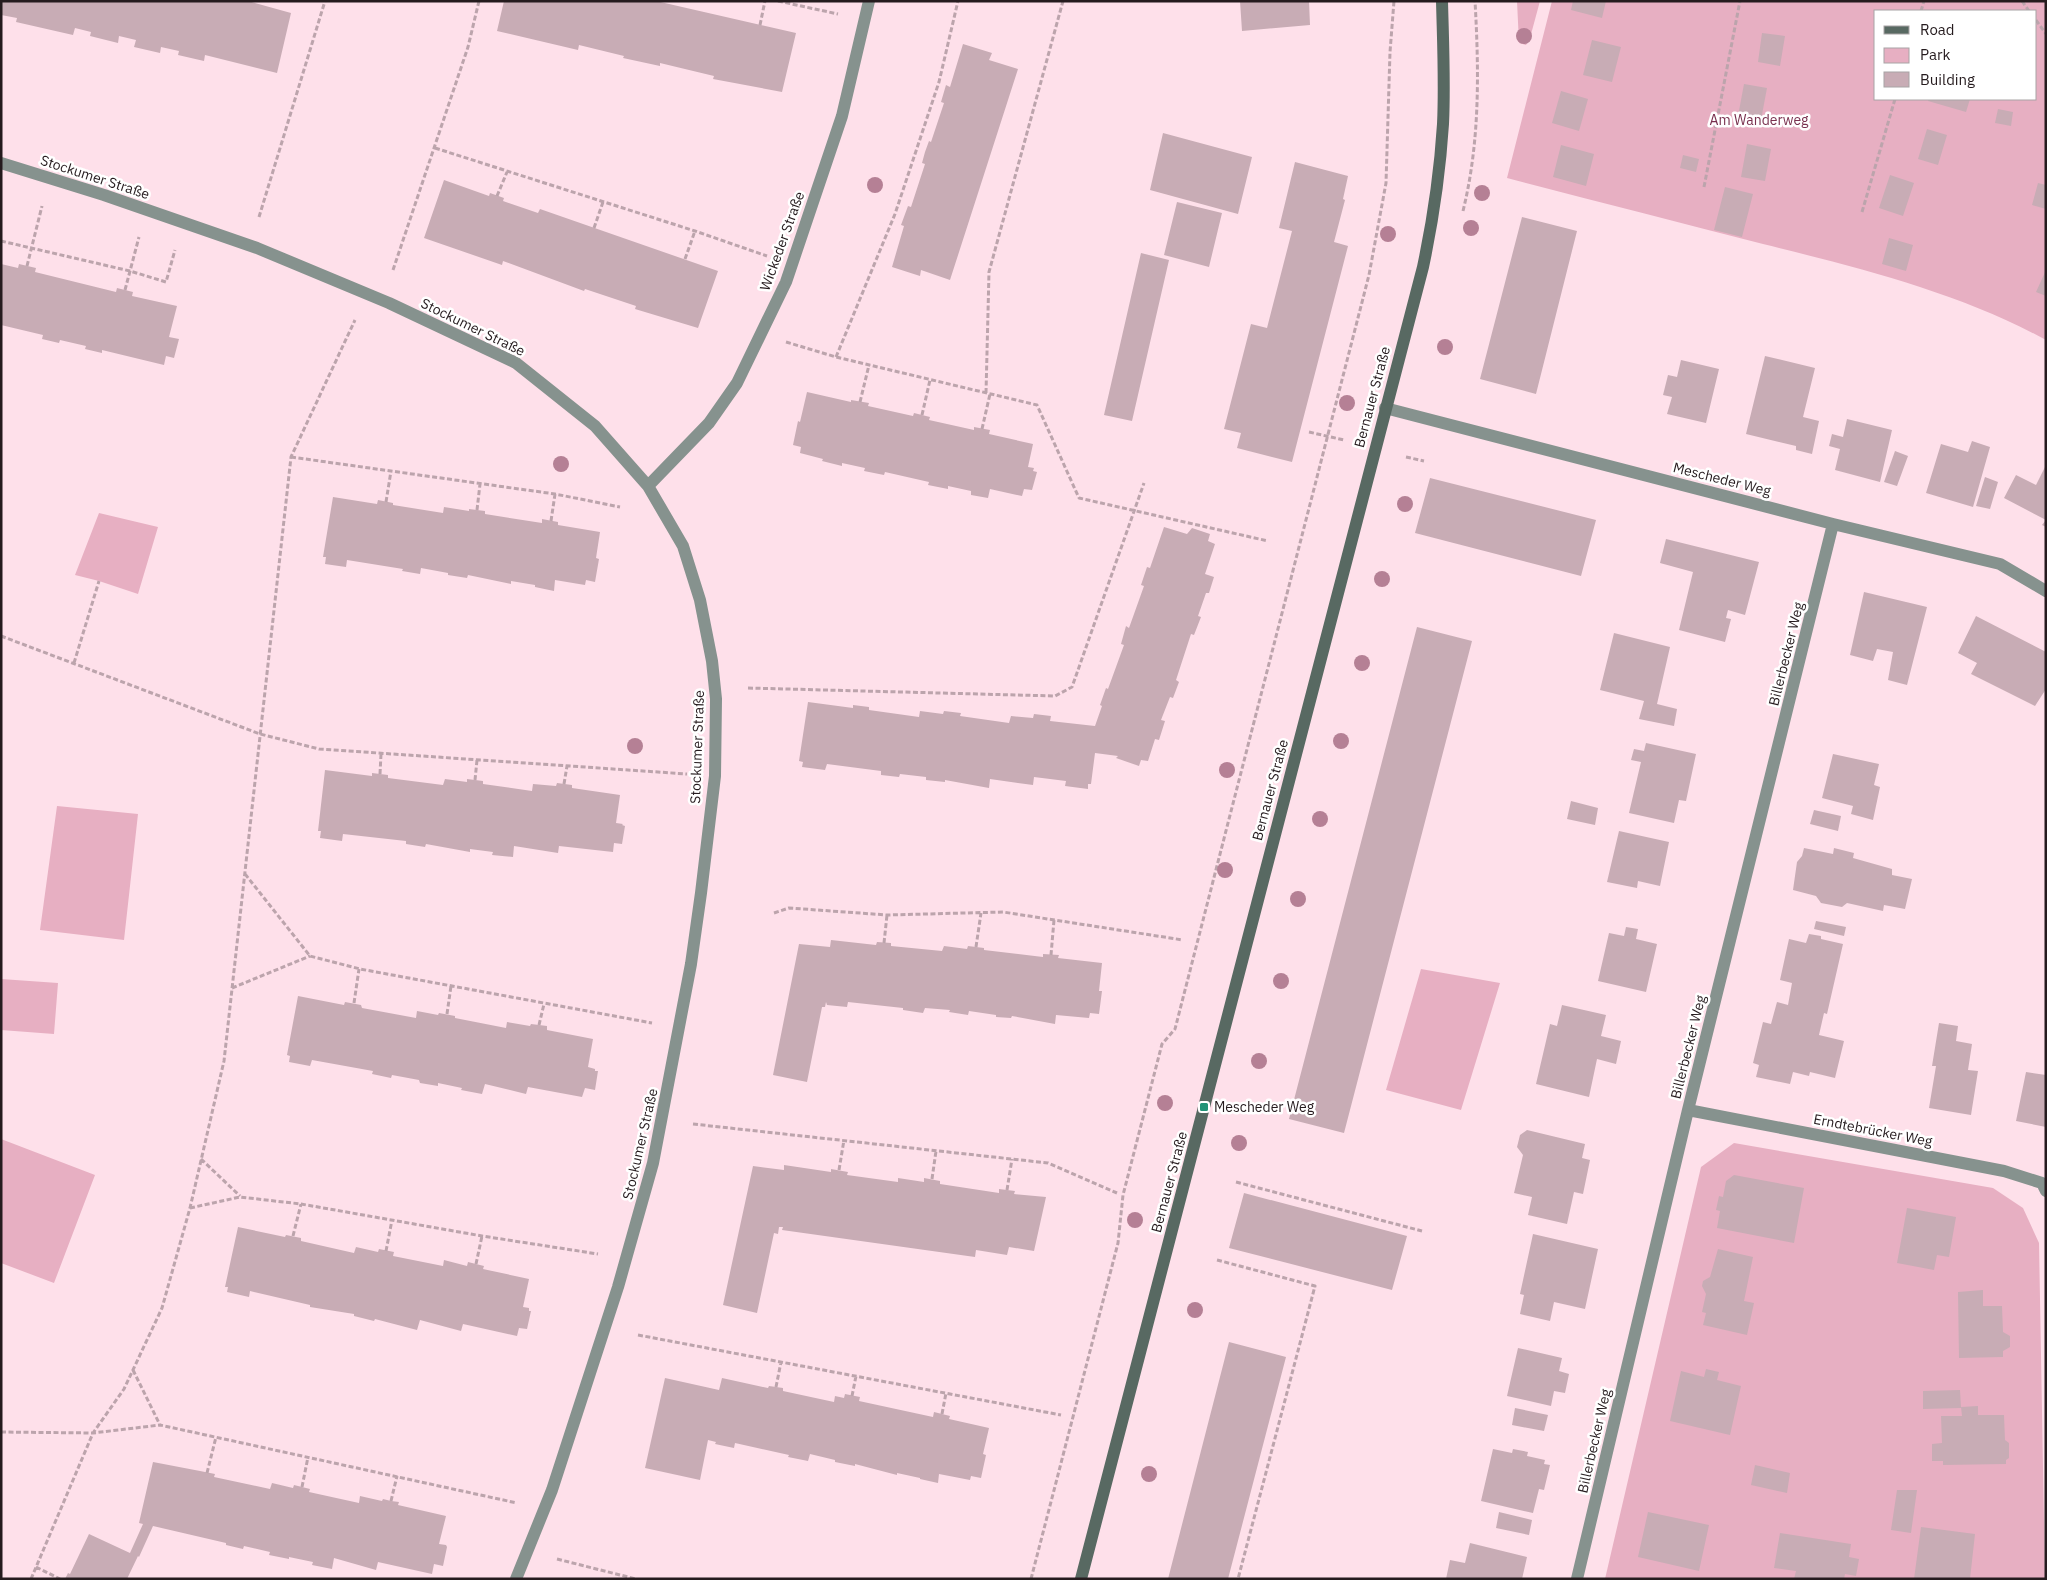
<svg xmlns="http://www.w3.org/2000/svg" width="2047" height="1580" font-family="'IBM Plex Sans',sans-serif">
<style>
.green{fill:#e7afc2;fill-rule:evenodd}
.building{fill:#c8acb5}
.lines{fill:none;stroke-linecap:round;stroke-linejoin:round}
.path{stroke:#bca4ac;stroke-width:3;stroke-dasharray:5 2.5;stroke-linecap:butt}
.street{stroke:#86928e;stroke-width:12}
.secondary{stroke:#586962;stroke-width:12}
.tree{fill:#b58095}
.poi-dot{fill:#219376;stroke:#fff;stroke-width:2}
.labels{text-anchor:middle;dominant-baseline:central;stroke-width:5;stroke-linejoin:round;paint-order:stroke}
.park-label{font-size:14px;fill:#79314f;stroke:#fff}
.street-label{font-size:14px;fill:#251b1e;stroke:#fff}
.poi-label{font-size:14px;fill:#251b1e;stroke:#fff;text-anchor:start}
</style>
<rect width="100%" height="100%" fill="#fee0ea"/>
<path class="green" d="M1517,1h23l-10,37 -4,7 -7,-2z
M1552,1h494v339c-88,-48 -187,-72 -283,-96 -85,-22 -171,-44 -256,-66zM1876,11h160v88h-160z
M99,513l59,14 -20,67 -39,-13 -24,-6z
M57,806l81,8 -14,126 -84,-10z
M1421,969l79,14 -39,127 -75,-20z
M1,979l57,4 -4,51 -53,-4z
M1,1139l94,36 -41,108 -53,-20z
M1734,1143l259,45 30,20 16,35 6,336h-440l96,-412z"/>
<path class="building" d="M1,1h247l43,12 -14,60 -72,-18 -1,6 -26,-6 1,-4 -18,-4 -1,6 -26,-6 2,-7 -17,-4 -1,7 -28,-7 1,-4 -16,-4 -2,7 -57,-13 1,-4 -16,-3z
M504,1h152l140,32 -14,59 -69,-13 1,-3 -54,-13v3l-37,-8 1,-2 -45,-11 -1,5 -81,-19z
M1240,1h69l1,24 -68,6z
M1573,1h33l-4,17 -31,-8z
M1762,33l23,3 -5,30 -22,-4z
M1592,40l29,7 -9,35 -29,-7z
M963,44l29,9 -3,7 29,9 -68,211 -29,-10 -1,6 -28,-9 12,-41 -3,-1 7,-19 3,1 14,-43 -3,-1 3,-11 4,-11 2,1 13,-39 -3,-1 5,-17 4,2z
M1744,84l23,4 -6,32 -23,-4z
M1561,91l27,8 -9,32 -27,-8z
M1929,99h41l-4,13 -38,-11z
M1998,109l15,3 -2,14 -16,-3z
M1927,129l20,6 -9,30 -20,-6z
M1163,133l89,24 -14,57 -88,-24z
M1747,144l24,5 -6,32 -24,-4z
M1561,145l33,9 -8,32 -33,-9z
M1683,155l16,4 -3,13 -16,-4z
M1295,162l53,14 -5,23 2,1 -11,42 14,4 -56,216 -55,-14 4,-15 -17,-4 27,-105 16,4 25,-97 -13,-3z
M1890,175l24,8 -11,33 -24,-8z
M444,180l45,16 1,-3 14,5 -1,3 35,12 2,-4 178,62 -20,57 -63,-19 1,-3 -51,-17 -1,2 -81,-30 -1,4 -78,-27z
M2038,183l8,2v24l-14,-4z
M1725,187l28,7 -11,43 -28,-7z
M1177,202l45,11 -13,54 -45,-12z
M1522,217l55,14 -41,163 -56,-15z
M1889,238l24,7 -7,26 -24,-7z
M1141,253l28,7 -37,161 -28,-6z
M1,264l17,4 1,-4 17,4 -1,4 81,20 1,-4 16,4 -1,4 45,10 -8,31 10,2 -5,19 -8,-2 -2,9 -62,-15v3l-17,-4 1,-3 -26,-6 -1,3 -17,-4 1,-4 -42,-10z
M2046,270v26l-10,-4z
M1765,356l50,12 -12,49 16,4 -7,33 -16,-4v-4l-50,-12z
M1681,360l38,9 -13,54 -39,-9 5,-17 -9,-2 5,-20 9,2z
M807,392l44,10v-2l18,3 -1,3 45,10 1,-3 16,4 -1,3 45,10v-3l16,3 -1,4 44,10 -5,23 6,1 -1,3 4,1 -5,18 -8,-1 -2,7 -32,-7 -2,9 -17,-3v-4l-23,-5v3l-20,-4 1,-3 -44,-10 -1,3 -20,-4 1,-3 -23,-5v3l-20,-5 1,-2 -23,-6 1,-6 -8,-2 5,-24 2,1z
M1847,419l45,11 -12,52 -45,-12 5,-21 -11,-3 3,-12 11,3z
M1972,441l18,6 -17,60 -47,-14 15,-49 27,8z
M1895,451l13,5 -11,30 -13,-4z
M2046,465v62l-4,-2 4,-5 -42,-22 12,-23 20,10z
M1985,477l13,5 -8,27 -14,-3z
M1430,478l166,42 -15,56 -166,-43z
M333,497l44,7 1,-4 15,3v2l50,8 1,-6 25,4v-2l16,2v3l57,9v-4l16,3v3l42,7 -4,26 3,1 -4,23 -9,-2 -1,5 -30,-5 -1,11 -19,-4v-2l-24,-4v3l-43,-9 -1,3 -19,-3v-2l-27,-5 -1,6 -18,-3 1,-2 -56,-9 -1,7 -21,-3 1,-7h-3z
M1164,527l23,7 5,-6 18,6 -2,7 7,3 -10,30 9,3 -5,16h-3l-8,23 3,1 -7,18 -3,-1 -15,46 3,2 -6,16 -3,-1 -9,23 4,1 -6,19 -4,-1 -7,22 -7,-1 -2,6 -23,-8 2,-2 -23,-3 -4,31h-3v5l-23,-3 1,-5 -32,-4 -1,8 -43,-6 -1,9 -44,-8v2l-19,-2v-3l-26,-3 -1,3 -18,-2v-4l-54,-7 -2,6 -23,-3 1,-5 -4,-1 9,-59 45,6v-3l16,2v3l50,7 1,-6 23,3 1,-3 17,2 -1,3 49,7 2,-7 22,2 1,-4 17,2 -1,5 45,5 7,-20 -2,-1 6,-17 2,1 16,-44 -3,-1 5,-18 3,2 15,-42 -3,-1 6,-18 3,1z
M1666,539l93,23 -14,53 -17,-5 -2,8 5,1 -6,23 -46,-12 14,-58 -33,-9z
M1864,592l63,15 -20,78 -19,-5 5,-28 -16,-3 -4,12 -23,-6z
M1976,616l70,36v37l-11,17 -64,-32 6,-11 -19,-10z
M1417,627l55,14 -128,492 -55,-14z
M1614,633l56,14 -13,57 20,5 -3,17 -35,-7 5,-18 -44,-11z
M1646,743l50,11 -10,47 -7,-1 -5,23 -45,-10 12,-51 -10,-2 3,-11 10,2z
M1833,754l46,10 -5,21 6,2 -7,33 -22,-6 2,-8 -31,-8z
M325,770l47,6v-3l16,2v3l55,7 2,-6 22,3v-3l16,2v3l49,7 1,-7 23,2 1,-3 15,2v3l48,7 -4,28 7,1 -1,1 3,1 -3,18 -8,-1 -1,9 -54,-6 -1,7 -44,-7 -1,11 -21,-2 1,-3 -23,-3v3l-44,-8 -1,3 -19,-3v-3l-63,-7 -1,7 -22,-3 1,-7h-3z
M1571,801l27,7 -3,17 -28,-6z
M1814,810l27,6 -3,15 -28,-7z
M1619,831l50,11 -9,44 -22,-5 -1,7 -30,-6z
M1804,848l29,6 1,-6 20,5 -1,5 39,11v6l20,4 -7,30 -21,-4 -1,6 -36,-8 -5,4 -21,-4 -5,-7 -23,-6 4,-28 5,-6z
M1816,921l30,6 -2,9 -30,-7z
M1626,927l12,2 -2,10 21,5 -11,48 -48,-11 11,-48 15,3z
M1809,934l12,2v3l22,5 -16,70 -3,-1 -5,22 25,6 -9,37 -25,-6 -1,4 -16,-4 -3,12 -34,-7 3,-12 -6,-2 10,-41 8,2 6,-22 11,3 4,-22 -12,-3 9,-41 17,4z
M831,940l45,5 1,-3 14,1v3l51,5 2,-5 23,3 1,-3 16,2v2l59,7v-3l16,1 -1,3 44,5 -3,28h3l-3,23 -9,-1 -1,5 -33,-3 -1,9 -43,-8 -1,2 -15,-1v-2l-27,-4 -1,4 -19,-3 1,-2 -25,-2 -2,5 -20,-3v-2l-55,-6 -1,5 -20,-2 -1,-3 -1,5h-3l-15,75 -34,-7 26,-131 31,3z
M298,996l46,9 1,-3 16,3 1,3 54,10 1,-7 21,4 1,-2 16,3v2l51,10 1,-6 23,4 1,-2 16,2v4l46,9 -5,28 7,2v2h3l-3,19 -10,-2 -3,9 -54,-10 -2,7 -41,-10 -3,10 -21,-4 1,-2 -24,-5v3l-18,-3 -1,-3 -27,-5 -1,3 -19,-4 1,-3 -61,-11 -2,6 -21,-4 1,-6 -3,-1z
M1562,1005l44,10 -5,21 20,5 -5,23 -19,-5 -8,38 -53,-13 14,-60 7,2z
M1939,1023l19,3 -2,15 16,3 -4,26 10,1 -7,44 -42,-7 7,-42h-4z
M2026,1072l20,3v52l-30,-6z
M1527,1130l58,14 -3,14 8,2 -7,34 -9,-2 -7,32 -39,-9 4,-18 -18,-4 9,-38 -6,-8 3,-12z
M784,1165l47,7v-3l17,3 -1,3 51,7v-4l26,4v-4l16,3v3l59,9v-4l16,2 -1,3 32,3 -12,54 -25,-4 -2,8 -31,-5 -1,7 -193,-27 1,-3h-4l-1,7 -4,-1 -17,80 -34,-8 30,-139 31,4z
M1734,1175l70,13 -10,55 -77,-15 3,-17 -4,-1 3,-14 4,1 3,-16z
M1244,1193l163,43 -15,54 -163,-42z
M1907,1208l49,9 -7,40 -12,-2 -3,15 -37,-7z
M238,1227l47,10 1,-2 15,3v3l53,12 2,-6 22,5 1,-3 15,3 -1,4 50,10 1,-6 23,6 1,-4 16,4 -1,3 46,10 -6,28 6,1v3h2l-4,18 -8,-1 -2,8 -54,-12 -2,7 -41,-11 -3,10 -42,-11 -1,2 -20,-5v-2l-44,-7v-2l-60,-14 -1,6 -22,-5 1,-5h-3z
M1533,1234l65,15 -13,60 -31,-7 -4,19 -30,-7 4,-19 -4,-1z
M1718,1249l35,8 -9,44 10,2 -7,32 -44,-10 3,-12 -4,-1 4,-18 -4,-8 1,-5 7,-4z
M1983,1290v16h19l1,26 7,4v11l-7,4v6l-44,1 -1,-66z
M1229,1342l57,15 -58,222h-60z
M1518,1348l44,10 -3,13 10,3 -4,19 -11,-2 -3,15 -44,-10z
M1706,1369l13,3 -2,8 24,6 -11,49 -60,-14 11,-50 23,6z
M665,1378l54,12 3,-12 46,10 1,-2 14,2v3l51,11 1,-6 9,2 1,-4 15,3 -1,4 74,16 1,-5 16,4 -1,3 40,9 -6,26 3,1 -5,23 -10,-2 -1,4 -31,-6 -1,9 -18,-4v-1l-23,-5v2l-42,-11v2l-20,-4v-2l-25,-6 -2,7 -20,-4 1,-2 -54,-12 -1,5 -19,-4 1,-2 -8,-2 -8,40 -55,-12z
M1960,1390l1,18 -38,1v-18z
M1978,1406v9h26l1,25 4,3v15l-3,2v4l-63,1v-4h-11v-17l10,-1 -1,-27h21l-1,-9z
M1515,1408l33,7 -4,16 -32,-6z
M1493,1449l19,4 1,-4 15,3 -1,4 18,4 -1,4 6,1 -6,25 -5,-1 -6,24 -52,-12z
M153,1462l47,9 15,3 -1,3 56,12 2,-6 21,5 1,-3 16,4 -1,3 50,11 1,-7 22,5 1,-2 8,2 8,1 -1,3 48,11 -7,28 7,1 1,2 -4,19 -9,-2 -2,10 -54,-12 -2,8 -42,-12 -2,11 -20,-4 1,-3 -24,-5v2l-20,-4 1,-3 -26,-6 -1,3 -17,-4v-2l-73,-17 -14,31 -1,-1 -11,23h-62l3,-6 2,1 19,-40 41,19 13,-29 -4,-1z
M1755,1465l35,8 -3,20 -36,-8z
M1897,1490h20l-6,43 -20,-3z
M1499,1512l33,8 -3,15 -33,-7z
M1648,1512l61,13 -10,46 -61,-14z
M1921,1527l54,7 -5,45h-56z
M1780,1533l71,11 -2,13 10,2 -3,17 -11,-2 -1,5h-50l2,-8 -22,-3z
M1470,1543l57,14 -5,22h-76l4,-19 15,3z"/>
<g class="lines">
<path class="path" d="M778,1l60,13
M2022,1l7,10
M1921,11l3,-10
M2036,20l10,14
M760,25l5,-24
M435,148l260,83 72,25
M1704,187l36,-186
M497,196l10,-24
M1463,211c17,-69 16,-139 12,-210
M1862,212l33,-113
M259,217l66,-216
M594,228l9,-26
M1,241l129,30 36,11 9,-32
M685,259l10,-28
M27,266l15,-60
M393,270l75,-223 11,-46
M125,290l14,-53
M786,342l50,15 201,48 42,93 189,43
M836,357l59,-143 44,-132 19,-81
M986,393l3,-121 74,-271
M860,402l9,-37
M922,415l8,-35
M982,429l8,-35
M1309,432l35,8
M291,457l264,37 65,13
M1406,457l18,4
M386,502l5,-31
M477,510l3,-26
M551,521l4,-27
M1,636l259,98 59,15 368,25
M74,663l25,-82
M748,688l307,8 17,-9 72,-204
M380,774l1,-20
M475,780l2,-20
M564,784l3,-18
M245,874l65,82 50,13 292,54
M774,913l15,-5 98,7 116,-3 180,28
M884,943l3,-28
M976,947l5,-34
M1051,955l3,-35
M232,988l78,-32
M354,1003l5,-34
M447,1014l4,-28
M539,1025l5,-21
M693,1124l355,39 69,30
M201,1159l39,37
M839,1170l5,-30
M932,1179l4,-28
M1236,1182l186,49
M1007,1190l5,-31
M190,1208l50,-11 61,7 181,32 116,18
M293,1236l8,-32
M386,1251l6,-31
M1217,1260l98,26 -77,293
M476,1264l6,-28
M638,1335l423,80
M133,1370l27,55
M776,1387l5,-25
M852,1396l4,-20
M942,1414l4,-21
M1,1432l92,1 67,-8 357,78
M207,1473l9,-36
M302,1487l6,-30
M391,1501l6,-25
M557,1559l79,20
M36,1567l24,12
M31,1579l62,-146 31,-44 38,-81 28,-100 34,-147 67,-604 64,-137
M1031,1579l87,-336 5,-48 39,-151 13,-15 194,-754 17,-92 4,-131 4,-51"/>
<path class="street" d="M1,163l103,32 153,53 132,55 127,60 79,63 53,60 35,60 17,54 12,61 4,38 -1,77 -14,117 -10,71 -38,199 -35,124 -66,203 -36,89
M1385,408l448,116 167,40 46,27
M648,486l61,-63 28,-40 49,-101 56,-166 27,-115
M1688,1110l316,61 38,12 4,8
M1577,1579l111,-469 145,-586"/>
<path class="secondary" d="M1081,1579l342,-1312c10,-47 17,-95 20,-143 2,-41 0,-82 -1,-123"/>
</g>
<g class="tree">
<circle cx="1524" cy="36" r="8"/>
<circle cx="875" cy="185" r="8"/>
<circle cx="1482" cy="193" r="8"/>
<circle cx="1471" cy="228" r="8"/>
<circle cx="1388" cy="234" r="8"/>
<circle cx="1445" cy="347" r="8"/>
<circle cx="1347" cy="403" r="8"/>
<circle cx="561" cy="464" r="8"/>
<circle cx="1405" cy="504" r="8"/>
<circle cx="1382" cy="579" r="8"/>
<circle cx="1362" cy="663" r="8"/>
<circle cx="1341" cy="741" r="8"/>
<circle cx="635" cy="746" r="8"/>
<circle cx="1227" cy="770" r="8"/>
<circle cx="1320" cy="819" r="8"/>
<circle cx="1225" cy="870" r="8"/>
<circle cx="1298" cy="899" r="8"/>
<circle cx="1281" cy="981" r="8"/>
<circle cx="1259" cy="1061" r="8"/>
<circle cx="1165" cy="1103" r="8"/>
<circle cx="1239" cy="1143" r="8"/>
<circle cx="1135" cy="1220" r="8"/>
<circle cx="1195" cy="1310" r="8"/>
<circle cx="1149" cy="1474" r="8"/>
</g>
<rect class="poi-dot" x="1199" y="1102" width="10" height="10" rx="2.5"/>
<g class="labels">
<g class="park-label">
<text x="1759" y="120">Am Wanderweg</text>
</g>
<g class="street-label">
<text transform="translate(95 177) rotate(18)">Stockumer Straße</text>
<text transform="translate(782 241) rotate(-70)">Wickeder Straße</text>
<text transform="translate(473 327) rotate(26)">Stockumer Straße</text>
<text transform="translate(1372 397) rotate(-75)">Bernauer Straße</text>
<text transform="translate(1722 479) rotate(14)">Mescheder Weg</text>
<text transform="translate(1786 654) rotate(-76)">Billerbecker Weg</text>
<text transform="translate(697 747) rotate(-88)">Stockumer Straße</text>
<text transform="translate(1270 790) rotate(-75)">Bernauer Straße</text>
<text transform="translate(1688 1047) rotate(-76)">Billerbecker Weg</text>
<text transform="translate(1873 1130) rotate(11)">Erndtebrücker Weg</text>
<text transform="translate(640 1144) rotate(-77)">Stockumer Straße</text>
<text transform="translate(1169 1182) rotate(-75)">Bernauer Straße</text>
<text transform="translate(1594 1441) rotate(-77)">Billerbecker Weg</text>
</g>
<g class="poi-label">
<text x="1214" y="1107">Mescheder Weg</text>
</g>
</g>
<rect width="2047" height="1580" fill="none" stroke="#251b1e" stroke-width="5"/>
<rect x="1874" y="10" width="162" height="90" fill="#ffffff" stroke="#a8a4a5"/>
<rect x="1884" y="26" width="25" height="8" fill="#586962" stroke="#a8a4a5"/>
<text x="1920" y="35" font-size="15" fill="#251b1e">Road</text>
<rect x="1884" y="48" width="25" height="15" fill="#e7afc2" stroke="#a8a4a5"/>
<text x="1920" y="60" font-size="15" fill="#251b1e">Park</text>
<rect x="1884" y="72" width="25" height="15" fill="#c8acb5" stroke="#a8a4a5"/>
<text x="1920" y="85" font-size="15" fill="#251b1e">Building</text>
</svg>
